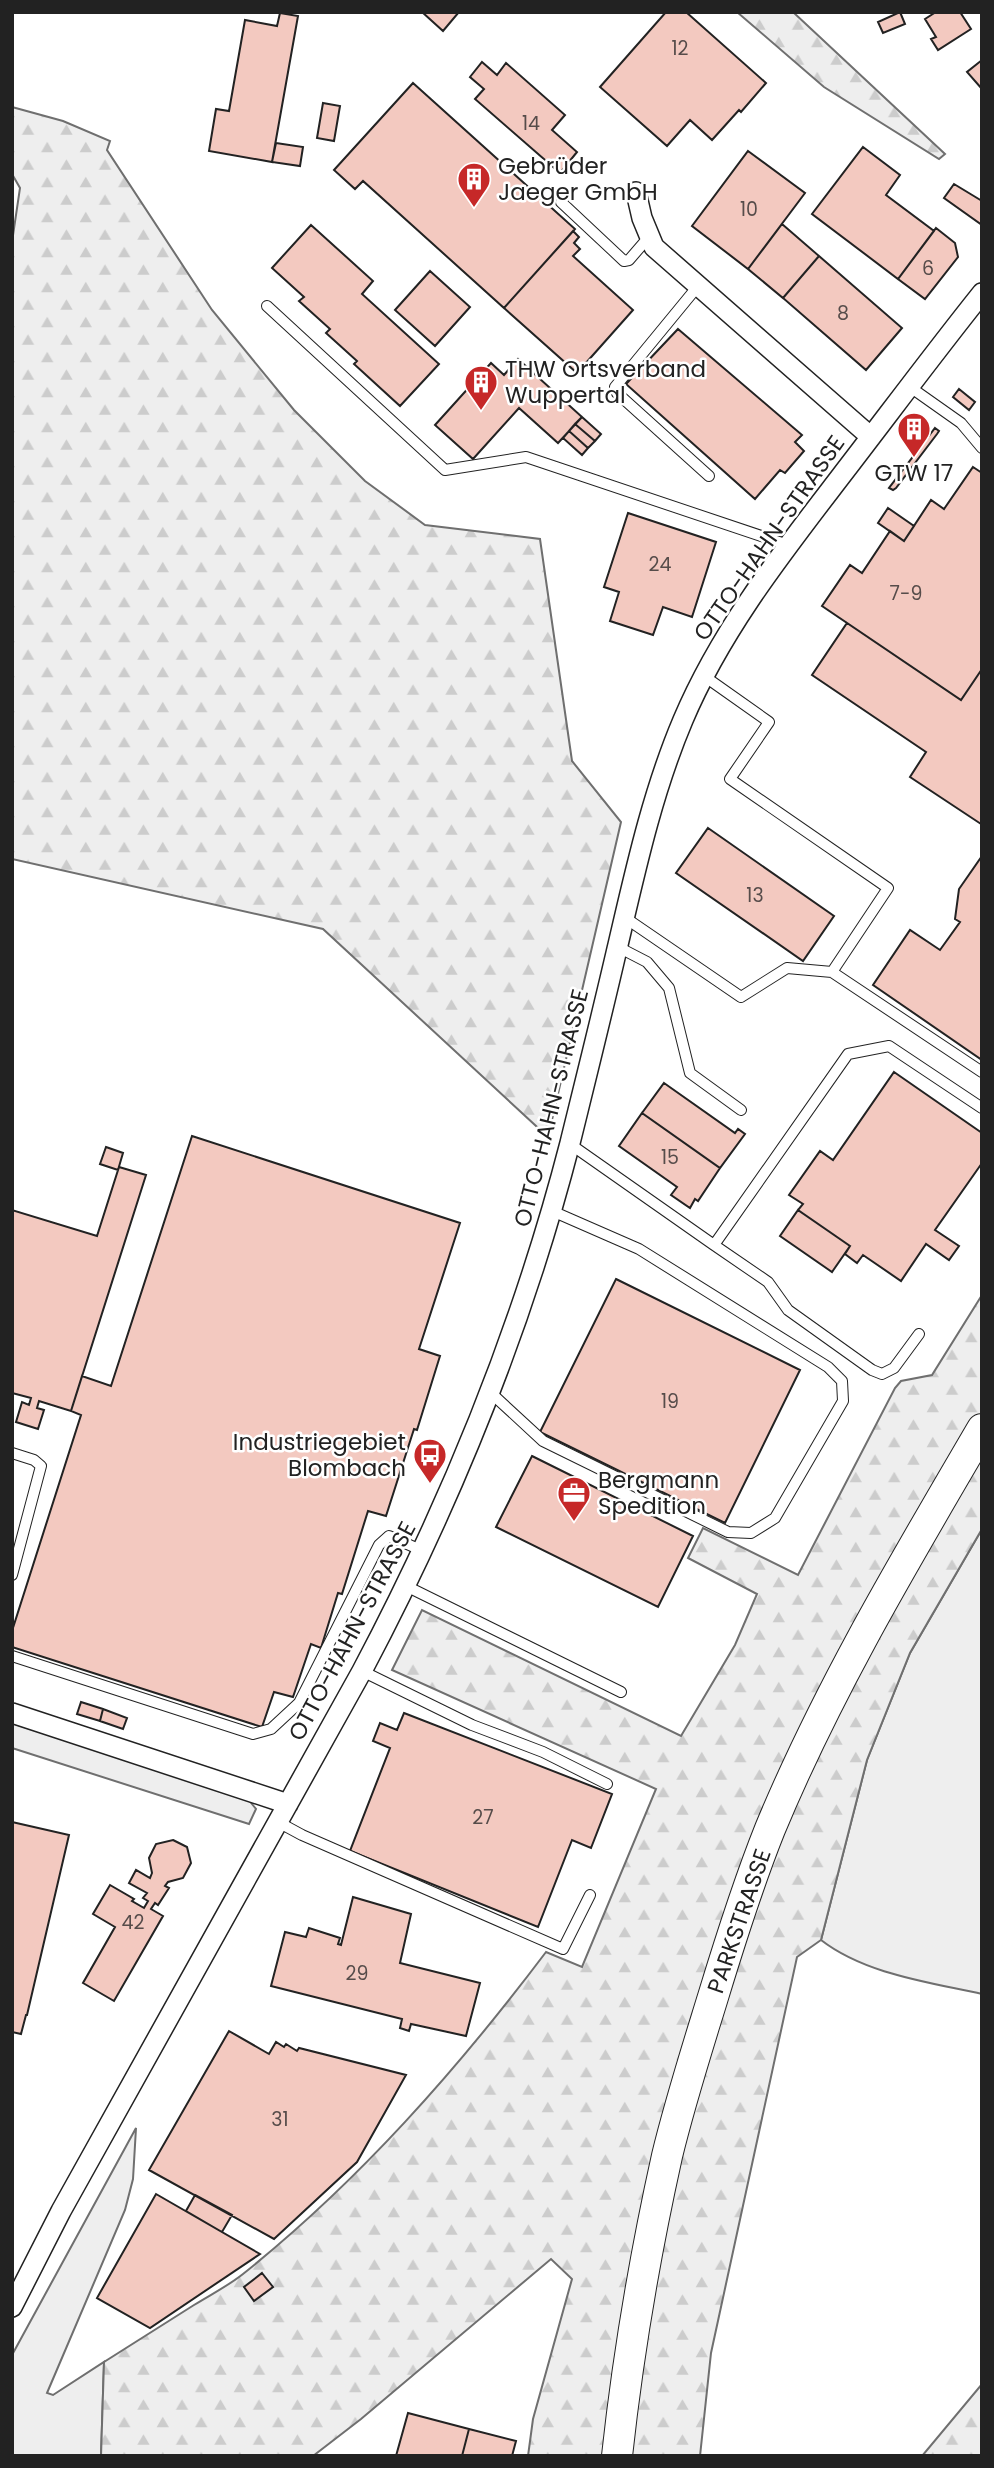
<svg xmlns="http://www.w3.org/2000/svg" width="994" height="2468" font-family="Poppins,sans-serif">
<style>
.grass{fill:#eee;stroke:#6f6f6f;stroke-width:2}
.forest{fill:url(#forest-firs);stroke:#6f6f6f;stroke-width:2}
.building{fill:#f3c9c0;stroke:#222;stroke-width:2}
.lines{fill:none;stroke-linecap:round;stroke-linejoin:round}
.service-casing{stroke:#222;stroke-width:12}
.minor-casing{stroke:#222;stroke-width:22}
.primary-casing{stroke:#222;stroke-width:32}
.service{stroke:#fff;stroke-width:10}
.minor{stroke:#fff;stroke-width:19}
.primary{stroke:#fff;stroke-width:30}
.labels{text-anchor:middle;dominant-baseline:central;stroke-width:5;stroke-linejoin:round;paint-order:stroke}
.number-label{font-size:19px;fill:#564c4a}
.poi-label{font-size:23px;fill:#222;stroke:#fff;text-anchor:start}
.street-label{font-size:23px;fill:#222;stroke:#fff}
</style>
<defs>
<pattern id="forest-firs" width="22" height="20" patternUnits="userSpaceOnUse" patternTransform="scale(1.75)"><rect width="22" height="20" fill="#eee"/><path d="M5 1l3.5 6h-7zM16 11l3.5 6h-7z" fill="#ccc"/></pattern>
</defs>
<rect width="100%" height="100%" fill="#fff"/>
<path class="grass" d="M982,1529v465c-54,-12 -117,-20 -161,-54l46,-180 43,-107z
M12,1723l236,76 8,10 -7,15 -237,-76z
M136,2128l-3,51 -8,31 -78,183 6,2 51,-33 -3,94h-89v-101z"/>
<path class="forest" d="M737,12h56l152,142 -6,5 -115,-72z
M12,107l51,14 47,20 -3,9 105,160 82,100 71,71 60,44 115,14 32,222 49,61 -73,315 -225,-208 -311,-70v-617l8,-54 -8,-14z
M982,1295v234l-72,124 -43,107 -46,180 -24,17 -86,396 -11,103h-172l5,-37 39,-140 -21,-20 -190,160 -48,37h-212l3,-94c30,-19 60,-38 90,-57 16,-10 34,-19 49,-31 116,-93 214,-204 303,-322l36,15 74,-178 -264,-119 30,-60 259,126 54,-91 22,-51 -69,-36 15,-30 95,47 97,-187 6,-7 31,-6z
M982,2384v72h-60z"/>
<path class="building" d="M422,12h37l-16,19z
M666,12h20l80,71 -25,29 -2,-2 -27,30 -22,-20 -23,26 -67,-59z
M900,12l5,12 -22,9 -5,-11z
M936,12h24l11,17 -33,21 -7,-11 5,-2 -11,-18z
M280,13l18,3 -26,146 -63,-11 7,-42 13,2 16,-91 32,6z
M982,60v29l-15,-17z
M482,62l15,13 9,-12 59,52 -13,15 25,22 -17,21 -85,-74 9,-10 -14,-12z
M413,83l162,146 -71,79 -141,-127 -8,8 -21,-19z
M323,103l17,3 -6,35 -17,-3z
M276,143l27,4 -3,19 -28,-4z
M863,147l37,28 -14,20 48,36 -36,48 -86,-65z
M748,151l57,42 -57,76 -56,-43z
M954,184l28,17v24l-38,-27z
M782,224l37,32 -36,42 -35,-29z
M311,225l62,56 -11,13 77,70 -39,42 -46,-42 3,-3 -31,-28 4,-4 -31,-28 5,-4 -32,-29z
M936,228l19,15 3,14 -33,42 -27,-20z
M573,231l6,6 -5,6 6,6 -7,7 60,54 -56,63 -73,-65z
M819,256l83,72 -36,42 -83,-72z
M430,271l40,36 -35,39 -40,-36z
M678,329l124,106 -7,7 9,9 -19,22 -5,-3 -25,29 -129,-115z
M518,359l64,58 -24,26 -39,-35 -46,51 -38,-34 56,-62 13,12z
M959,389l16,13 -6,8 -16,-13z
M582,417l19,17 -6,7 -20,-17z
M575,424l20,17 -7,7 -19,-17z
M935,428l4,3 -2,3 -41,54 -3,2 -4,-2z
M569,431l19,17 -6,7 -19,-17z
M973,467l9,6v196l-21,31 -139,-94 28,-41 12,8 28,-42 14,10 27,-41 13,9z
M888,508l26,18 -10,15 -26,-18z
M628,513l88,29 -24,75 -29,-10 -10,28 -43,-14 9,-29 -15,-5z
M847,623l114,77 21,-31 -1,155 -71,-47 16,-25 -114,-77z
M708,828l126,88 -31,45 -127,-88z
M982,856v204l-109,-75 37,-55 30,20 20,-28 -5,-3 4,-30z
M894,1072l88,61v30l-47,67 24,16 -10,14 -23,-16 -25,37 -38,-26 -6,8 -12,-9 5,-8 -52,-36 5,-6 -14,-9 31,-44 13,9z
M664,1083l71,50 3,-4 7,5 -25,34 -78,-55z
M642,1113l78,55 -22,33 -3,-2 -5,9 -19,-13 6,-8 -58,-41z
M192,1136l268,87 -41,126 21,7 -23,74 -3,-1 -28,87 -18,-5 -26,83 -4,-1 -17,55 -10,-4 -18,53 -19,-5 -12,35 -250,-80v-16l69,-216 -10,-4 11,-35 29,10z
M106,1147l17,6 -5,17 -18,-6z
M119,1167l27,8 -75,236 -32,-10 -2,7 7,2 -6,19 -22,-7 6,-20 7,3 2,-7 -19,-5v-183l85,26z
M798,1210l52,36 -18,26 -52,-36z
M616,1279l184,91 -75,153 -185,-91z
M532,1456l161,80 -35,71 -162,-80z
M81,1702l22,7 -3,12 -23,-7z
M103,1709l24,9 -4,11 -23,-8z
M404,1713l208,81 -21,54 -19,-8 -34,87 -188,-76 40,-103 -17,-7 7,-18 17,7z
M12,1822l57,13 -42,180h-1l-5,19 -9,-2z
M173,1840l14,7 4,16 -8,15 -15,4 -3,4 4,2 -11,17 -3,-2 -4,6 12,7 -49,85 -31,-18 32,-56 -22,-13 17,-29 24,14 -2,2 12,7 4,-7 -5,-3 4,-5 -18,-10 7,-13 14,8 2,-5 -3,-15 7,-14z
M353,1897l58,17 -11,49 80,20 -14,53 -55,-12 -2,7 -9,-3 2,-9 -131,-33 14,-54 21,5 3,-9 31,10 -2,6 3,1z
M229,2031l40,23 7,-12 8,5 2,-3 11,7 2,-3 107,27 -49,87 -83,77 -125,-69z
M156,2194l104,60 -110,74 -53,-30z
M195,2195l37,20 -10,17 -36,-21z
M262,2273l11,14 -19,14 -10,-14z
M408,2413l61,16 -7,27h-66z
M469,2429l47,12 -4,15h-50z"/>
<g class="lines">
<defs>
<path id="service" d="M561,202l63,59 5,-1 19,-22
M698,286l-83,101 2,6 92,83
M267,306l178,164 81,-13 262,88
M910,387l51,36 21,25
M624,917l117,80 46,-29 45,4 56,-84 -158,-109 39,-57 -65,-46
M618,947l29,15 22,26 21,85 51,37
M832,972l150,100
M570,1144l144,101 134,-191 41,-8 93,62
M714,1245l54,37 20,28 84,60 10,4 12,-6 25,-34
M491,1393l52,48 185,91 23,1 24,-15 68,-117 -1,-20 -14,-14 -189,-118 -87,-38
M12,1453l22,7 7,6 -29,109
M406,1586l215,106
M12,1656l241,78 18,-5 28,-26 80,-158 10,-9 34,15
M362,1671l110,54 71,27 64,32
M278,1822l24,13 261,114 27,-54"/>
<path id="minor" d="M636,192l6,26 12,29 217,190
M12,1713l276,91
M12,2307l49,-96 301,-540c90,-170 160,-342 208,-528 16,-65 32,-129 47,-194 18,-77 35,-156 66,-229 38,-90 99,-167 158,-244 47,-61 93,-123 141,-183"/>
<path id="primary" d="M617,2456c11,-101 28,-201 50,-300 13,-54 30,-107 46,-159 17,-56 35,-113 57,-168 58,-140 136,-270 212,-400"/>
</defs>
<use href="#service" class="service-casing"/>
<use href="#minor" class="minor-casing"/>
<use href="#primary" class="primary-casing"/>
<use href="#service" class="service"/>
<use href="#minor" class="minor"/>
<use href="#primary" class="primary"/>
</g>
<defs>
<symbol id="building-pin" viewBox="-11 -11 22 30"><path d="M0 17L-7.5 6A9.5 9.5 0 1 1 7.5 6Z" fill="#c62828" stroke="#fff"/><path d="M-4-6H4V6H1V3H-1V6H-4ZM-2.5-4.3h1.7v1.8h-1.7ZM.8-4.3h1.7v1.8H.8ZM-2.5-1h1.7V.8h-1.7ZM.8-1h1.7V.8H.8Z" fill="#fff"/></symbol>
<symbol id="bus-pin" viewBox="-11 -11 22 30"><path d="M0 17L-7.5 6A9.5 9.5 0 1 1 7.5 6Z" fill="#c62828" stroke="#fff"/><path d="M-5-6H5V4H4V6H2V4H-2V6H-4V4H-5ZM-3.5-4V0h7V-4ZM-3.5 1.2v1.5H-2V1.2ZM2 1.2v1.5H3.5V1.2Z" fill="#fff"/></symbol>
<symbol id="office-pin" viewBox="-11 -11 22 30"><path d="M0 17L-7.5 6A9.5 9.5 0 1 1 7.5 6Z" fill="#c62828" stroke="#fff"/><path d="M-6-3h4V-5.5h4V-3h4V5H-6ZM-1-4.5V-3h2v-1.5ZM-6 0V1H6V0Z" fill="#fff"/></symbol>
</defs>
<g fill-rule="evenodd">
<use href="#building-pin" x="455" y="160" width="38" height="52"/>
<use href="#building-pin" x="462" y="363" width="38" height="52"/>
<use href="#building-pin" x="895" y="410" width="38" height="52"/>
<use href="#bus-pin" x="411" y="1436" width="38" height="52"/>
<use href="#office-pin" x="555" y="1474" width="38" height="52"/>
</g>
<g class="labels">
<g class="number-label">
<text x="680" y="48">12</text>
<text x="531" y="123">14</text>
<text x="749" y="209">10</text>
<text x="928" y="268">6</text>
<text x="843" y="313">8</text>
<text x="660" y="564">24</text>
<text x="906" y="593">7-9</text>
<text x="755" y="895">13</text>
<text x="670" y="1157">15</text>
<text x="670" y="1401">19</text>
<text x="483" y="1817">27</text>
<text x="133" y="1922">42</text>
<text x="357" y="1973">29</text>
<text x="280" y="2119">31</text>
</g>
<g class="poi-label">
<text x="498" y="166">Gebrüder<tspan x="498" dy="26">Jaeger GmbH</tspan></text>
<text x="505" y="369">THW Ortsverband<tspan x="505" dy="26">Wuppertal</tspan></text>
<text x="914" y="473" text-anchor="middle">GTW 17</text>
<text x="406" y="1442" text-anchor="end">Industriegebiet<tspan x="406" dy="26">Blombach</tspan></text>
<text x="598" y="1480">Bergmann<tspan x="598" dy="26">Spedition</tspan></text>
</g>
<g class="street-label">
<text transform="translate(769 538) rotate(-55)">OTTO-HAHN-STRASSE</text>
<text transform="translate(551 1108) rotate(-76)">OTTO-HAHN-STRASSE</text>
<text transform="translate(352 1631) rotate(-62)">OTTO-HAHN-STRASSE</text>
<text transform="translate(739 1921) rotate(-71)">PARKSTRASSE</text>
</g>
</g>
<rect width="994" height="2468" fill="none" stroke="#222222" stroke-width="28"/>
</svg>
